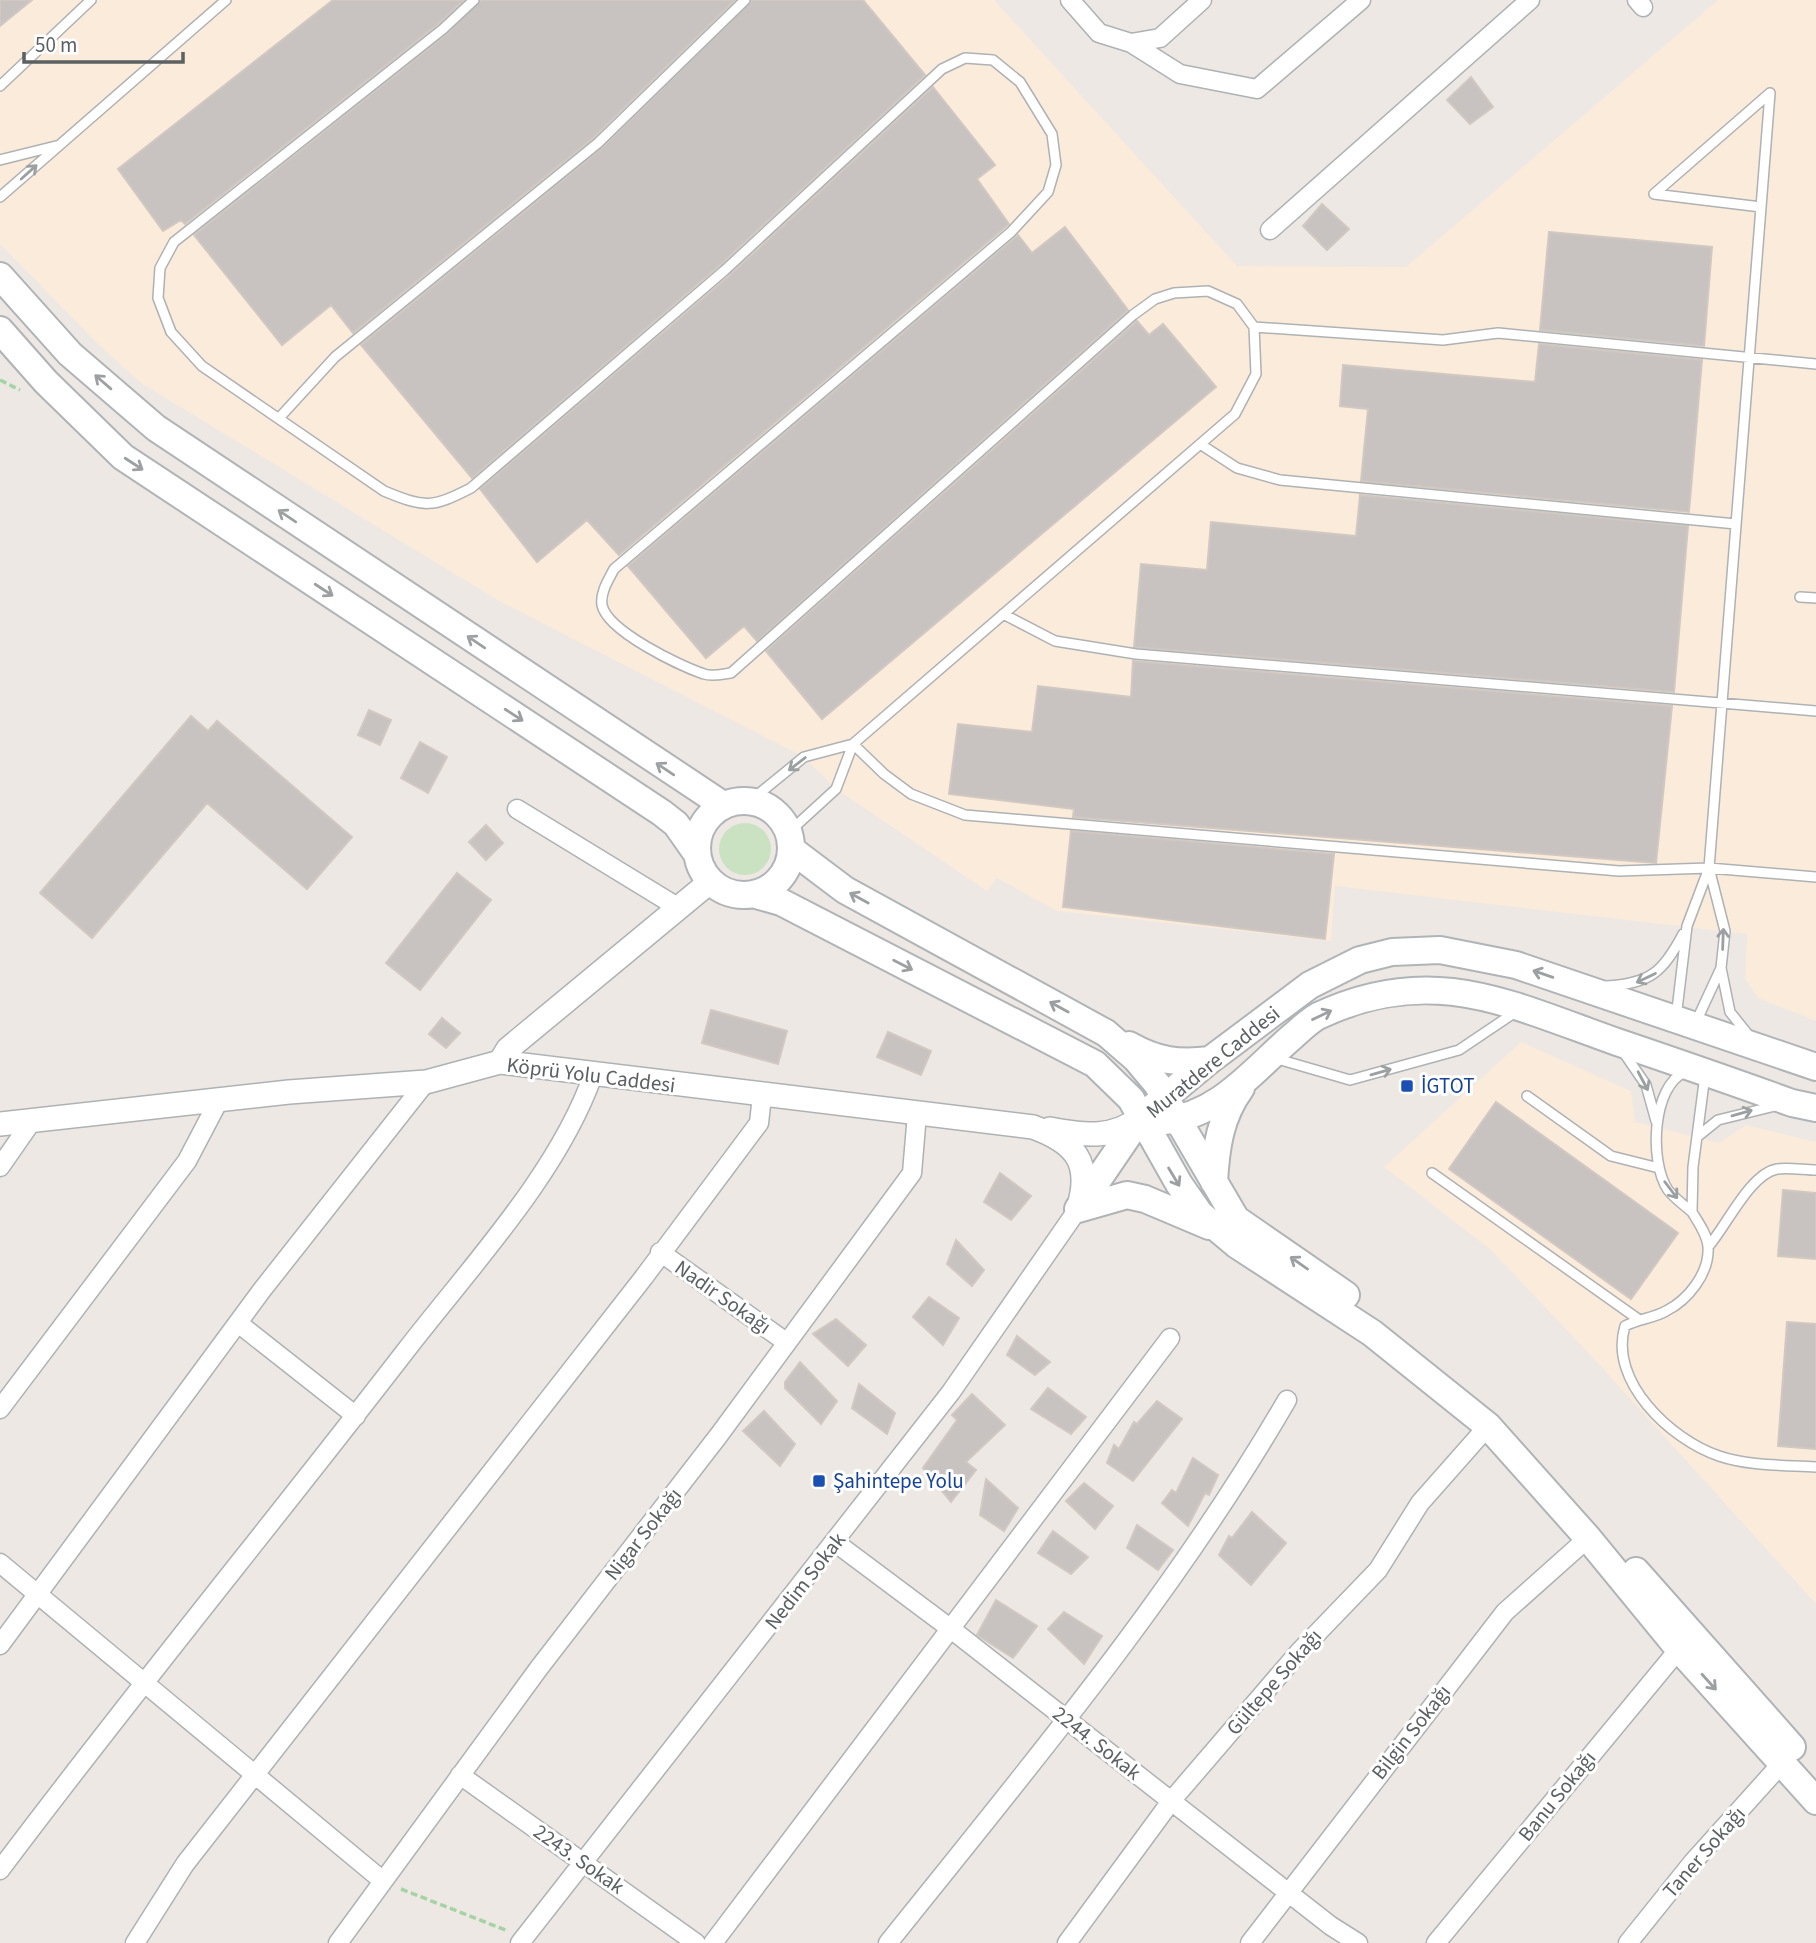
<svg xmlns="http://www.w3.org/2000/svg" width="1816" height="1943" font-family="'Source Sans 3',sans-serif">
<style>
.commercial{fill:#fbebda}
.green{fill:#cae2c1}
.building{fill:#c8c3c0;stroke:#d1c8c2;stroke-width:2}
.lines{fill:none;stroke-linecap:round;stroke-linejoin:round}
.service-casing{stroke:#aeb2b4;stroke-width:12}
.minor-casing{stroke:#aeb2b4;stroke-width:21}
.tertiary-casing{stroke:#aeb2b4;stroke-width:26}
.secondary-casing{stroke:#b0b4b7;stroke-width:30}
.path{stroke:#a6d3a6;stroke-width:3.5;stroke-dasharray:7 3.5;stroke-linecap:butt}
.service{stroke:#fff;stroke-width:9}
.minor{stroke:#fff;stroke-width:18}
.tertiary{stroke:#fff;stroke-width:23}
.secondary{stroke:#fff;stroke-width:26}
.oneway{stroke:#9da0a1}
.transit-dot{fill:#1a4fb4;stroke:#fff;stroke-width:2.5}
.labels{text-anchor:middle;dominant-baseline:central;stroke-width:6;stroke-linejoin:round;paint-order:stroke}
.street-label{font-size:21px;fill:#5b6062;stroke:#fff}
.transit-label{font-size:21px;fill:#164399;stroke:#fff;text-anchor:start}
</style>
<rect width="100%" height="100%" fill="#ede8e3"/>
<path class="commercial" d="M0,0h994l243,266 169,1 312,-267h98v1021l-58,-23 -13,-19 2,-45 -412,-48 -4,55 -274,-30 -60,-33 -10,13 -151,-102 -32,-32 -305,-156 -358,-218 -44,-40 -97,-99z
M1521,1042l110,49 4,31 84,21 27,-18 70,17v462l-220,-243 -105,-111 -107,-83z"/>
<path class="green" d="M719 849a26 26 0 1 1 52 0a26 26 0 1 1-52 0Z"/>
<path class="building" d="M0,0h32l-32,26z
M333,0h131l-26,24 -253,200 -4,-4 -18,11 -45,-62z
M481,0h254l-142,138 -240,195 -22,-28 -49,40 -88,-110 253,-201z
M752,0h111l62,75 -205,190 -248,213 -111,-133 241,-197z
M1471,77l22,30 -23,17 -23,-24z
M933,87l62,78 -18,14 32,45 -390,331 -32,-35 -50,42 -57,-73 250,-214z
M1322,204l27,25 -22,21 -24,-24z
M1065,227l63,83 -371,331 -13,-15 -38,32 -78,-92 390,-331 14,18z
M1549,232l163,15 -8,99 -164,-16z
M1137,321l12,14 14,-11 53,63 -394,332 -56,-68z
M1539,344l163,16 -13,152 -328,-31 7,-72 -28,-3 3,-41 192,17z
M1360,495l328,31 -14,166 -540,-45 7,-83 66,6 4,-48 145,14z
M1133,661l539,45 -16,157 -583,-46 1,-8 -125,-15 9,-70 74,8 6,-46 93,11z
M369,710l22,10 -11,25 -22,-10z
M191,716l17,15 9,-10 135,116 -45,52 -100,-86 -115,135 -52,-45z
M420,742l27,15 -19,36 -27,-15z
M486,825l17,18 -17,17 -17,-18z
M1071,831l263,23 -9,85 -262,-32z
M457,873l34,27 -71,90 -34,-27z
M711,1010l76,21 -9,33 -76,-21z
M442,1018l18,15 -14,15 -17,-14z
M888,1032l43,19 -10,24 -44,-18z
M1496,1102l182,131 -47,66 -182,-130z
M1000,1173l31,23 -20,24 -27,-18z
M1783,1190l33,3v66l-38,-3z
M956,1240l28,30 -12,16 -25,-22z
M929,1297l30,21 -16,27 -30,-28z
M836,1319l30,26 -18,21 -35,-32z
M1787,1322l29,2v125l-38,-3z
M1017,1336l33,26 -15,13 -28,-20z
M800,1362l37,39 -16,23 -36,-36v-6z
M859,1384l36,29 -8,21 -35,-26z
M1048,1388l38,29 -15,17 -40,-25z
M972,1394l33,31 -39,37 10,8 -25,32 -28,-34 34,-48 -5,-5z
M1157,1401l25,18 -49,62 -26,-18 7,-18 5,4 15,-27 3,2z
M764,1411l31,33 -15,22 -37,-35z
M1193,1458l25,17 -9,20 -4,-2 -17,33 -26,-23 10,-13 4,3z
M986,1479l32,29 -14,23 -24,-16z
M1084,1483l29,23 -18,23 -29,-28z
M1252,1512l34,31 -35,42 -32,-30 10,-19 3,2z
M1137,1525l36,25 -15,20 -31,-22z
M1053,1531l35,26 -17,17 -33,-21z
M996,1600l41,26 -24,32 -36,-23z
M1064,1612l38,24 -18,28 -36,-35z"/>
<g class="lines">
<defs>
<path id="service" d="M474,0l-31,29 -269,213 -14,26 -2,30 13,34 31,34 182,125c41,17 48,17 87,-3l254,-218 217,-201 23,-11 28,2 27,22 32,52 4,31 -8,27 -37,40 -397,337c-5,10 -14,23 -12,36 5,26 78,61 102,69 8,3 19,0 27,-1l402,-358 22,-16 19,-6 34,-2 29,13 17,23 2,47 -21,40 -382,330 -49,13 -54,44
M0,86l91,-86
M0,160l56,-14
M0,197l226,-197
M1254,327l189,13 55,-7 318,31
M280,417l55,-60 263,-214 147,-143
M1200,444l37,24 43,12 456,44
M1800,597l16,1
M1003,614l52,27 81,13 680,57
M853,744l31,30 27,20 54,21 654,56 90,-3 107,9
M789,832l47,-43 17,-45
M1709,868c20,-258 41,-516 61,-775l-116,101 107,13
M1721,968l9,44 20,25
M1606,986c44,-2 57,-14 77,-52
M1676,1018l11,-92 22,-58 16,63 -4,37 -26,56
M1624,1053l22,32 10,36
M1274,1058l76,22 109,-30 58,-39
M1685,1072c-33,14 -36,90 -17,118 6,8 16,15 24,22l1,-45 12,-92
M1527,1096l84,60 48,12
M1697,1137l21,-17 57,-14
M1432,1173l206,146
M1692,1212c6,10 15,22 16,34 2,27 -20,54 -42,65 -12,7 -28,8 -41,15 -17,55 46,114 94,130 29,10 66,9 97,11
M1708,1247c19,-22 42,-73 69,-78 12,-2 27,1 39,1"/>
<path id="minor" d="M1070,0l29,33 32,10 29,-5 42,-38
M1637,0l6,7
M1131,43l49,31 77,15 104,-89
M1270,230l260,-230
M517,809l162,99
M0,1167l32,-46
M660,1252l126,90
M238,1323l118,93
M0,1409l187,-248 32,-61
M836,1543l115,86 380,297 27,17
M0,1563l383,318
M0,1645l262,-355 164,-208
M460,1775l236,168
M0,1870c132,-176 272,-346 407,-521 64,-83 151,-175 186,-274
M135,1943l50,-79 459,-587 115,-154 3,-27
M338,1943l201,-275 180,-233 193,-262 5,-59
M520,1943l431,-551 127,-183
M713,1943l457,-605
M888,1943c140,-175 286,-348 399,-543
M1067,1943l105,-143 127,-148 79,-82 42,-67 68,-77
M1250,1943l255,-331 83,-74
M1436,1943l243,-294
M1628,1943l65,-81 89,-99"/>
<path id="tertiary" d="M500,1062l8,-13 203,-168
M0,1124l289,-32 137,-10 74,-20 533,65c41,15 59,34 46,79
M1050,1129c33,6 61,11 90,-11"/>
<path id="secondary" d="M0,276l70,78 86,74 567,377
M0,330l46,52 77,75 539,356 14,11 21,30
M697 848a47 47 0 1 1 94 0a47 47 0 1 1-94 0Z
M792,850l53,40 261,143 30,26 21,25 79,135 110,76
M753,894l28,8 314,162 36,35 48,85 21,30 37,31 135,88 116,93 100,112 91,111 137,152
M1129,1045c28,16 50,19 81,15
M1164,1121c56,-6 89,-51 129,-85 8,-7 16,-15 25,-20 114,-54 191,-12 299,26 59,20 117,40 175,61l24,5
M1214,1182c2,-35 6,-65 27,-94
M1078,1209l62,-91 70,-58 100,-75 50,-25 32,-8 48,-2 76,15 300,102
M1078,1209l49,-14 18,4 64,27
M1636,1571l156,176"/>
</defs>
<use href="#service" class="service-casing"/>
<use href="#minor" class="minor-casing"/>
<use href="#tertiary" class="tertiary-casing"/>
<use href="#secondary" class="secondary-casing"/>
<path class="path" d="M0,380l20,10
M401,1889l107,42"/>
<use href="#service" class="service"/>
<use href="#minor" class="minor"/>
<use href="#tertiary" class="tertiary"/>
<use href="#secondary" class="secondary"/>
</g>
<defs><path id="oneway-shaft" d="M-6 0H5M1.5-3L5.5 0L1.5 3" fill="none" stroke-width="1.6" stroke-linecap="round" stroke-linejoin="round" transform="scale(1.75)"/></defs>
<g class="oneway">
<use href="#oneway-shaft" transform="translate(29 172) rotate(-42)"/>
<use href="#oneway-shaft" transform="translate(103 382) rotate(-139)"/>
<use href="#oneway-shaft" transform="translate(134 464) rotate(33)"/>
<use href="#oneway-shaft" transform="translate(287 516) rotate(-146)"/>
<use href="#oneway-shaft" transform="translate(324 590) rotate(33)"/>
<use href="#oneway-shaft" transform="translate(476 642) rotate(-146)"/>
<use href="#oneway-shaft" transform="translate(514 715) rotate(33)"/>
<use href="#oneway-shaft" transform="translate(797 764) rotate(142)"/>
<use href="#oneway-shaft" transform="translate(665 769) rotate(-146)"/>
<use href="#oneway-shaft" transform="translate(859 898) rotate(-151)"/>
<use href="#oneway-shaft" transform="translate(1723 939) rotate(-88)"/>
<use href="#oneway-shaft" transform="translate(903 965) rotate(27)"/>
<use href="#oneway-shaft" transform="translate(1543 974) rotate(-161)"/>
<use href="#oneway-shaft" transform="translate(1646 978) rotate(154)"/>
<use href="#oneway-shaft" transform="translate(1059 1007) rotate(-151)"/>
<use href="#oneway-shaft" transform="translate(1322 1015) rotate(-26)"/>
<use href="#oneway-shaft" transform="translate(1381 1072) rotate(-16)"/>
<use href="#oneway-shaft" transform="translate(1643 1081) rotate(62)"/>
<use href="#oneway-shaft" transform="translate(1742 1113) rotate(-16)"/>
<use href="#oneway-shaft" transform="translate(1174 1177) rotate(59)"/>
<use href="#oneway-shaft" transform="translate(1671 1190) rotate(53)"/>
<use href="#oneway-shaft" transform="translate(1299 1263) rotate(-145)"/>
<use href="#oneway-shaft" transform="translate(1709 1682) rotate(48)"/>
</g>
<g class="transit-dot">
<rect x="1400" y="1079" width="14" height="14" rx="3.5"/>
<rect x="812" y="1474" width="14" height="14" rx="3.5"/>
</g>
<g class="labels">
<g class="street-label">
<text transform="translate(1213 1062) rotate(-39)">Muratdere Caddesi</text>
<text transform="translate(591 1075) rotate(7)">Köprü Yolu Caddesi</text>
<text transform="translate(723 1297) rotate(35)">Nadir Sokağı</text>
<text transform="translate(643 1534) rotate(-52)">Nigar Sokağı</text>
<text transform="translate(805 1581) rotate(-52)">Nedim Sokak</text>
<text transform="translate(1274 1682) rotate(-49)">Gültepe Sokağı</text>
<text transform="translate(1411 1732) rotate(-52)">Bilgin Sokağı</text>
<text transform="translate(1097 1743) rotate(38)">2244. Sokak</text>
<text transform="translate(1557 1796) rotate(-51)">Banu Sokağı</text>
<text transform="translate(1704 1852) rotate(-49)">Taner Sokağı</text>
<text transform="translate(579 1859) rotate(35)">2243. Sokak</text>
</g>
<g class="transit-label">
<text x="1421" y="1086">İGTOT</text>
<text x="833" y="1481">Şahintepe Yolu</text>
</g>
</g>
<path d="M24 52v10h159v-10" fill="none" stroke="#5b6062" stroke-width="3.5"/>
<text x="35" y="52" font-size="21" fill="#5b6062" stroke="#ffffff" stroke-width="5" paint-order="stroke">50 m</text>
</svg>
